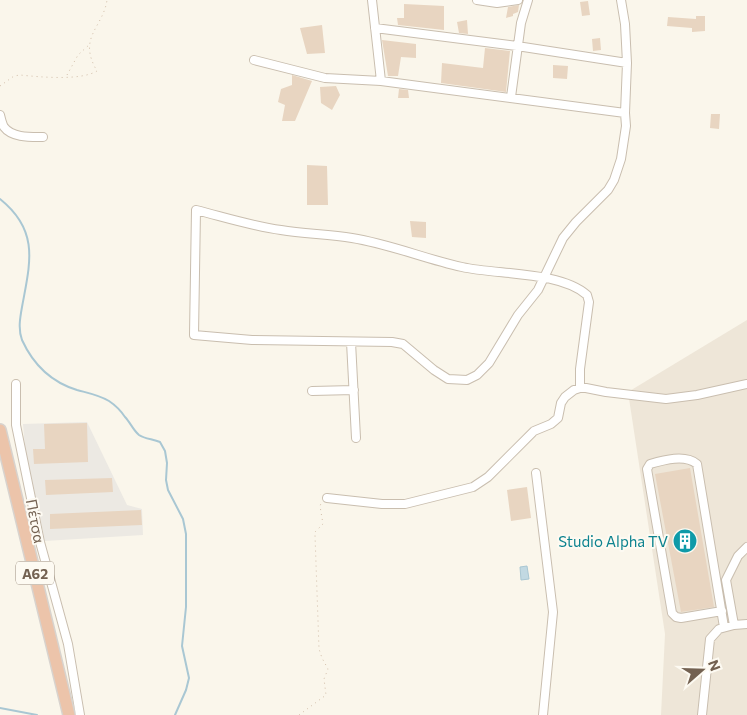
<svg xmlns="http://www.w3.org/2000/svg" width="747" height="715" font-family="Commissioner,sans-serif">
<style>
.residential{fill:#eee6d8}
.industrial{fill:#ece9e3}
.water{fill:#c2d9e2;stroke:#a9c7d3}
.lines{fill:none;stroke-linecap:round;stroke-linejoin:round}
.stream{stroke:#a9c7d3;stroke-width:2}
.building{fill:#e8d5c1}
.minor-casing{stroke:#c9beaf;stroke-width:10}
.highway-casing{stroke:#d8d3ce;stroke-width:14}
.path{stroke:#d2bea9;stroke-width:1;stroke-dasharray:1 4;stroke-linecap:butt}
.minor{stroke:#fff;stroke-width:8}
.highway{stroke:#ecc4aa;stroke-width:11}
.labels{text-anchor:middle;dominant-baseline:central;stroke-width:4;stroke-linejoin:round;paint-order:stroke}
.shield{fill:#fdfaf2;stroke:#9c8f81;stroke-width:1}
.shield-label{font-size:14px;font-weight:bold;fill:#736151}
.street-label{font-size:15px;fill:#736151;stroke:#fdfaf2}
.culture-label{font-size:15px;fill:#0d838f;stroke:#fdfaf2;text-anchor:end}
</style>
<rect width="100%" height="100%" fill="#faf6eb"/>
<path class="residential" d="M747,320v395h-86l4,-81 -37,-242z"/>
<path class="industrial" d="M87,422l40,83 15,4 1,26 -98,6 -20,-93 -2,-24z"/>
<path class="water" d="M527,566l2,13 -8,1 -1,-13z"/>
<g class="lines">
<path class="stream" d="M0,199c40,32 30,64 22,108 -2,11 -4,22 0,33 11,24 29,42 55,50 11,3 22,5 32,11 6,4 12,10 16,16 5,5 8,13 14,18 6,4 14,4 21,7l5,9 2,12 -1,17 2,10 15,29 3,15v73l-4,39 7,32 -3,12 -11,25
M0,708l37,7"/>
</g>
<path class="building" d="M588,1l2,14 -8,1 -2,-14z
M404,4l40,2v24l-46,-5 -1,-7h7z
M519,5l-1,7 -5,2v2l-7,2 2,-11z
M696,16h9v15l-13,1v-4l-25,-2 1,-9 28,2z
M467,20l1,14 -9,-1 -2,-11z
M322,25l3,28 -18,1 -7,-26z
M600,38l1,12 -8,1 -1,-12z
M382,40l34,4v14l-15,-1 -3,19h-10z
M485,48l25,3 -4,41 -65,-9 1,-20 41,5z
M553,65l15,1 -1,13 -14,-1z
M292,75l20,6 -17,40h-13l3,-16 -7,-3 3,-13 11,-4z
M336,86l4,9 -8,15 -11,-7 -1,-16z
M399,89l9,1 1,8h-11z
M711,114h9l-1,15 -9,-1z
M307,165l20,1 1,39h-21z
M410,221l16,1v16l-14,-1z
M87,423l1,39 -54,2 -1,-15h12l-1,-25z
M690,468l24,139 -33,5 -26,-138z
M112,478l1,14 -67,3 -1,-15z
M527,487l4,31 -20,3 -4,-31z
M141,510l1,15 -92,4v-15z"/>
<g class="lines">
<defs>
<path id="minor" d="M372,0l9,81
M477,0l20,3 21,-3
M375,28l142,18 110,17
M254,60l71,18 56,3 244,32
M511,97l10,-74 7,-23
M0,115c1,4 2,9 4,12 8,11 27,10 39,10
M351,342l5,96
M16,384v41l24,117 28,102 12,71
M580,388v-19l9,-67 -2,-7c-27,-24 -90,-20 -125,-28 -37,-8 -72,-23 -110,-29 -23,-4 -48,-4 -71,-8 -29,-4 -57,-13 -85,-20l-2,125 58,5 140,2 11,2 31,26 14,9 19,1 10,-5 12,-12 29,-48 20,-25 25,-52 13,-16 32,-32 6,-10 7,-21 5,-33 -1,-13 2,-50 -2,-39 -4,-24
M312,391l42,-1
M536,473l17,139 -10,103
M327,498l55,6h23l68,-17 15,-10 46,-46 17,-7 7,-6 3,-15 4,-6 9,-7 6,-2h6l20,4 60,7 31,-4 50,-11
M722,611l-41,7 -5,-1 -4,-4 -25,-144 3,-5c14,-4 35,-10 47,0l27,163
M734,625l13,-1
M702,715l8,-76 9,-10 15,-4 -8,-45 12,-24 9,-9"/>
<path id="highway" d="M0,430l69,285"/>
</defs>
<use href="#minor" class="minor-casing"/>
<use href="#highway" class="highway-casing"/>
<path class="path" d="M67,75l11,-20 12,-11
M0,86l14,-10 6,-1c20,2 60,6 77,-4 -20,-34 6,-43 10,-71
M299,715l27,-20 -2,-16 4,-10 -6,-11 -3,-9 -4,-114v-3l8,-8 -3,-18 2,-5"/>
<use href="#minor" class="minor"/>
<use href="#highway" class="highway"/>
</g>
<defs>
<symbol id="building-disc" viewBox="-11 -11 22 22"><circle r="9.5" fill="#0f9aa8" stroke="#fdfaf2"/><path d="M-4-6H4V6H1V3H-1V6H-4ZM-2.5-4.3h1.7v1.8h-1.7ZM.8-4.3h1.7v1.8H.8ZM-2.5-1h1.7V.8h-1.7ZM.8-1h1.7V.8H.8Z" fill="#fff"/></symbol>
</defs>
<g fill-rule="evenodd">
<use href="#building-disc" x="671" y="527" width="28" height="28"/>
</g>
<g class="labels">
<rect class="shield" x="16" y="561.5" width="38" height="23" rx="4"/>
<g class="shield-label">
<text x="35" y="573">Α62</text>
</g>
<g class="street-label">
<text transform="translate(36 521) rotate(79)">Πέτσα</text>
</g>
<g class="culture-label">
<text x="668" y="541">Studio Alpha TV</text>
</g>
</g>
<g transform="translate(702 670) rotate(70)" stroke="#fdfaf2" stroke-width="4" paint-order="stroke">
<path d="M0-4L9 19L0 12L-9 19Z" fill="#736151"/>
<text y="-8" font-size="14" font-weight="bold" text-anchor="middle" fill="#736151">N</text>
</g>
</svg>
